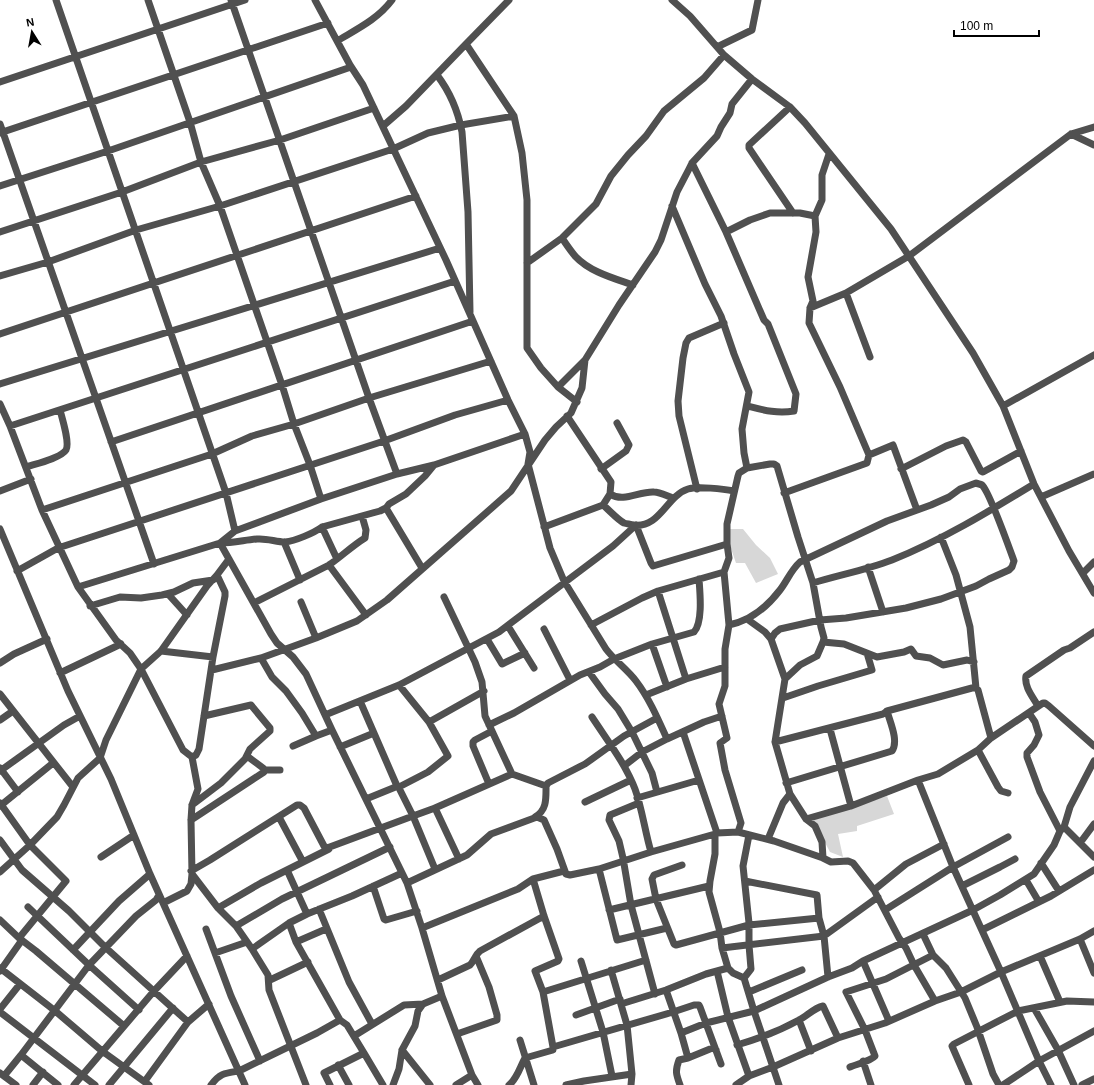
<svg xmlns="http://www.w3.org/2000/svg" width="1094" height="1085" font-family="Helvetica,sans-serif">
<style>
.green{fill:#d7d7d7}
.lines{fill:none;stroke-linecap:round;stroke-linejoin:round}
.minor{stroke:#505050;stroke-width:7}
</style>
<rect width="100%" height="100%" fill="#fff"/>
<path class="green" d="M730,529h13l13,16 14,13 8,16 -22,9 -11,-20h-9l-8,-23z
M887,796l7,18 -37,12v5l-19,3 5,23 -13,-5 -17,-32z"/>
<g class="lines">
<path class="minor" d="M56,0l170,493 9,38
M148,0l42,122 11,40 19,44 62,179 12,39 16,41 11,34
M231,0l138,398 28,76
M315,0l35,65 13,20 83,175 62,140 17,34 5,18 -2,12 22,84 14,33 42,68c9,12 21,20 30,32 13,17 22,38 31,58
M672,0l18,16 34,39 28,24 38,28 15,16 86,106 82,124 30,53 31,78 35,67 25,42
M337,41c20,-12 41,-22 55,-41
M466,44l43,-44
M717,47l35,-17 6,-30
M437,75c13,17 21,36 25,57l6,80 2,100
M0,82l245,-82
M790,107l-41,38v3l44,65
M0,124l154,440
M383,126l23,-20 60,-62 48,72 8,37 5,47v148l14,20 17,19 27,-27
M0,133l328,-110
M1071,134l23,11
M829,154l-7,21v25l-7,16 1,16 -8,45 5,24 -3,7 -1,15 31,64 29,68 24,-10 24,65
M692,163l34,69 38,88 4,4 28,70 -2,17c-17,3 -31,-1 -47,-5
M0,186l108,-35 243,-84
M672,206l33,78 16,32 13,38 15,38 -7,37 2,24 3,15 -8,5 -1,3 -11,48v20l2,14 -5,14 5,53 -4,24v37l-6,18 8,34 -7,5 5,27 16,53 -3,9
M0,232l122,-40 79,-30 79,-22 94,-32
M726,232l24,-12 20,-7h30l15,3
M562,238c4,6 8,12 13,18 15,16 38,22 58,29
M527,263l35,-25 34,-34 15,-28 17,-21 18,-19 18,-25 40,-33 20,-23
M0,276l48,-14 88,-32 84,-24 173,-57 35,-16 33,-8 53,-9
M846,293l24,64
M810,308l36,-15 63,-37 162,-122 23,-7
M0,334l416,-138
M0,384l440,-136
M558,387l19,15
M0,404l10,22 32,84 36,77 142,-44 51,91 6,9 16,14 13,17 26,56 75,153 15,45 20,68 30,79 6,10
M1003,406l91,-51
M10,426l445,-145
M111,442l362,-121
M26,467c9,-3 35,-9 40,-17 4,-7 -4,-32 -6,-40
M747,468l23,-4h4l3,2 21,71 15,46 8,44 3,11 -1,4 -6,14 -17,9 -15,14 -10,63 15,52 -7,9 -15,36
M601,469l25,-18 3,-6 -12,-22
M901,469l45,-23 17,-6 3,2 15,29 2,1 38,-21
M697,489l-18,-73 -1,-15 5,-43 3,-15 3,-5 35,-15
M0,491l31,-12
M784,493l83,-30 2,-8
M610,494c14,9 29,-3 44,-2 6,0 13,4 19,6
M1041,497l53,-23
M603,505c6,5 15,15 21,18 3,1 7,1 9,2 27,4 33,-29 55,-36 9,-3 36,0 46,2
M386,508l36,60
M42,510l170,-56 40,-18 42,-12 75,-26 122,-37
M322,527l15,32
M544,527l59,-22 7,-11 1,-12 -44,-66
M0,529l68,162 43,88 39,95 95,211
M941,537l15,38 14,52 6,61
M284,542l16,38
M220,543c13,0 25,-3 37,-4 10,-1 19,3 28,3 10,-1 29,-9 37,-15l58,-16 6,-3 3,-4 17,-10 19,-18 9,-11 91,-31
M220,543l15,-12 86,-32 76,-25 37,-9
M329,565l37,50
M868,567l15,45
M17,571l41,-23 326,-107 71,-26 53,-15
M1083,573l11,-11
M813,583c26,-8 53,-13 79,-23 50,-20 96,-48 142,-76
M78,587l38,53 14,13 11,16 42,81 9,7
M658,591l28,88
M168,594l19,21
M301,602l15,36
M254,603l75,-38c13,-9 23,-19 36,-27l1,-8 -4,-14
M90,606l30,-9 21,1 21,-3 12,-3 19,-9 20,-3
M747,619l18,13 6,7 14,40
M591,625l51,-27 16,-7 66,-19
M729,625c20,-4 38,-18 51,-35 7,-9 11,-20 20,-28l87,-41 44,-16 18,-8 11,-8 16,-6c2,1 4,1 6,2 7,6 28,65 32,76l-2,6 -3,3 -20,9 -13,7 -35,13 -35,9 -60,10 -26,2 -40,9 -5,4 -4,6
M508,626l26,42
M544,629l26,51
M487,639l15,25 23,-11
M823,642l21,2 33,13 27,-5 7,-3 5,7 14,2 13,7 24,-5 7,2
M652,644l15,43
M161,651l52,6
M261,658l11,19 14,14 16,22 14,23 16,-6
M0,663l14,-9 33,-15
M212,670l49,-12 55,-20 41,-17 30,-21 124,-109 34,-51 11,-13 15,-14 11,-25 3,-28 34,-55 36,-53 6,-12 16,-48 12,-23 3,-6 25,-27 4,-9 9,-14 2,-9 20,-25
M589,672l16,22 13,15 14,23 20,41 5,19
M60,673l61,-29
M399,685l30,37 19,34 -20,16 -29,15
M0,694l73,93
M646,695l40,-16 39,-12
M783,698l35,-12 54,-16 -5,-17
M360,701l37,85
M1038,706c-5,-9 -14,-19 -12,-30l38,-26 6,-2 24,-16
M1029,713l6,9 4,13 -5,10 -7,8v4l13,35 20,39
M325,715l74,-30 100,-53 114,-86 23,-21 15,38 2,3 74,-22
M592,717c15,23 33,46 43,72 7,19 10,43 16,63
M0,720l13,-9
M429,722l55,-31
M489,725l25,-12 66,-38 20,-8 14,-8 38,-15 42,-12c9,-10 6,-39 5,-53
M830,729l21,77
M683,732l34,101
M775,742l108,-28 4,-3 85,-23h4l2,2 13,48
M293,746l23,-10
M340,747l34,-14
M978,750l20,37 3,4 7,2
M624,766l18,-14 25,-13 37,-17 18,-6
M0,768l18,24
M265,770h15
M0,771l64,-46 16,-9
M512,774l34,12
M918,780l35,87 48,105 38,89 12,24
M786,783l106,-32c7,-10 -2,-29 -5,-40
M489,784l-16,-38v-4l2,-2 17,-9
M790,794l16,25 9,7 7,16 1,16
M637,798l62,-18
M366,799l32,-13 15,30 22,-8 77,-34 -27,-58 -3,-34 -7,-20 -31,-65
M585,802l46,-22
M0,803l30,42 36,36 -47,57
M639,803l-29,12 -1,5 10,21 4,17 8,47 24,89
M192,805l29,-22 24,-24 5,-10 20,-18v-3l-19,-23 -47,11
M0,806l53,-43
M435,808l24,51
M279,817l24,45
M535,817c12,-7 11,-18 11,-31l2,-3 37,-19 39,-28 33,-18
M806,819l45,-13 67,-26 20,-6 40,-24 13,-12 52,-35h2l4,3 45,40
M191,820l73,-48 1,-2 -2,-2 -16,-12
M1064,827l30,30
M717,833l21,-1 36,9 49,17 8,4 17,-1 5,2 21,27 25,48 7,10 8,17 21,36 26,-9 40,-20 79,-33 14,-8
M717,833l-2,1v20l-5,27 -1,11 11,40 2,16 6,20 5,5 11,5 10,33 25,74
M0,840l22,30 47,41 36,36 83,75
M1080,843l14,-19
M101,857l33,-22
M1041,863l18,28
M682,865l-28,10 -2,4 4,20 18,45 2,1 73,-20 70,-7 5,18 4,41
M599,869l52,-17 64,-18
M287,870l20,44
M191,871l19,-11 87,-55h3l4,3 20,38 3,2 86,-32 22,53
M0,872l30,-27 27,-28 7,-12 14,-27 22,-20 6,-18 35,-71 20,-18 46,-65 10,-11
M192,874l26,34 18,18 16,23 16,26 1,15 37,95
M533,879l11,37 15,43 -1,2 -23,10 8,21 10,55
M1026,880l13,22
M745,881l72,14 2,23
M407,883l60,-28 24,-21 46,-17 7,3 13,29 9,25 4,1 29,-6 18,71 50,-12
M373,886l11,33 2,1 31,-9
M962,886l38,-19 15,-8
M874,890l32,-26 38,-20
M163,903l24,-12 4,-7 1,-10 -1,-54 1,-15 6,-16 -6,-32 4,-2 3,-6 14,-92 12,-61v-4l-8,-17 12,-16
M28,907l61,58 50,45
M218,908l43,-25 68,-34
M319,909l30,73 23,42
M609,910l100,-24
M885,910l68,-43 55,-30
M0,920l19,18 17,13 88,75
M236,926l46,-27 108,-52
M422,928l96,-39 15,-10 31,-8
M206,929l25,67 29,65
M982,930l69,-34 43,-26
M923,934l10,21 13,13 19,30 12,29 16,47 6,11
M1080,939l14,34
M296,942l30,-13
M722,948l102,-12 54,-39
M252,949l37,-26 18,-9 45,-18 50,-23
M73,950l46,-49 31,-27
M215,953l32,-11
M1040,956l20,46
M581,961l22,71 9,44
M863,961l26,60
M0,968l54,42 48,41 47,34
M611,970l16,55 5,49
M0,971l22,-31
M717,971l11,46 21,59
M744,978l7,-9 -2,-24v-22l-6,-57 6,-31
M270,980l38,-18
M438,980l32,-15c4,-4 5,-10 10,-14l64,-35
M666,990l15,43
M543,992l103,-32
M749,992l53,-22
M621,1004l45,-14 40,-16 22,-6
M1034,1008l24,42 16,35
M0,1009l20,-25
M0,1012l95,73
M576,1015l44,-16
M799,1020l12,31
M457,1034l40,-14v-5l-8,-28 -13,-31
M354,1036l50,-31 19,-1
M520,1040l14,45
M737,1045c21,-6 42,-14 62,-25 8,-4 15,-12 24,-14l15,32
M402,1050l28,35
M364,1053l19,32
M21,1055l68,-90 47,-49 20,-16 3,-5
M688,1058l22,-9 3,-1 3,2
M863,1061l8,24
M338,1065l11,20
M850,1067c7,-3 21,-6 25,-11l-10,-26 -19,-38 40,-13 47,-24
M0,1073l16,12
M4,1076l17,-21 37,30
M145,1081l43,-59 21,-18
M33,1085l10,-13
M74,1085l80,-94 33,-35
M109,1085l64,-77
M211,1085c9,-12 14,-12 28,-14l78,-38 23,-13 -44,-78 -7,-19
M330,1085l-6,-12 40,-20 -17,-28 -7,-5
M393,1085l6,-16 3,-19 13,-24 3,-15 5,-7 19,-8
M456,1085l16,-10
M509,1085c8,-6 11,-18 16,-27l28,-8v-3l120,-35 21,-7h5l1,2 21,57
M566,1085l18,-4 48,-7 -1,11
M680,1085c-4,-11 -5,-14 -1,-25l9,-2 -7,-25 25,-10 48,-12 74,-34 24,-9 11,-7 110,-51 27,-15 34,-21 20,-29 6,-14 4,-4 6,-20 24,-46
M736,1085l13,-9 24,-9 65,-29 47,-15 50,-22
M969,1085l-17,-39 2,-2 64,-33 49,-10 27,1
M1003,1085l36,-24 55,-30
M1082,1085l12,-6"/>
</g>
<g transform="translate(32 32) rotate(349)" stroke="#ffffff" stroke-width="3" paint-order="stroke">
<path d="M0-3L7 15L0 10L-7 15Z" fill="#000000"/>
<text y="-6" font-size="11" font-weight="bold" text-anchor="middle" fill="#000000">N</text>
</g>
<path d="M954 30v6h85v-6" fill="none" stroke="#000000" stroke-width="2"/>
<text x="960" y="30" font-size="12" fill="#000000" stroke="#ffffff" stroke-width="3" paint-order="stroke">100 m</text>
</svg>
